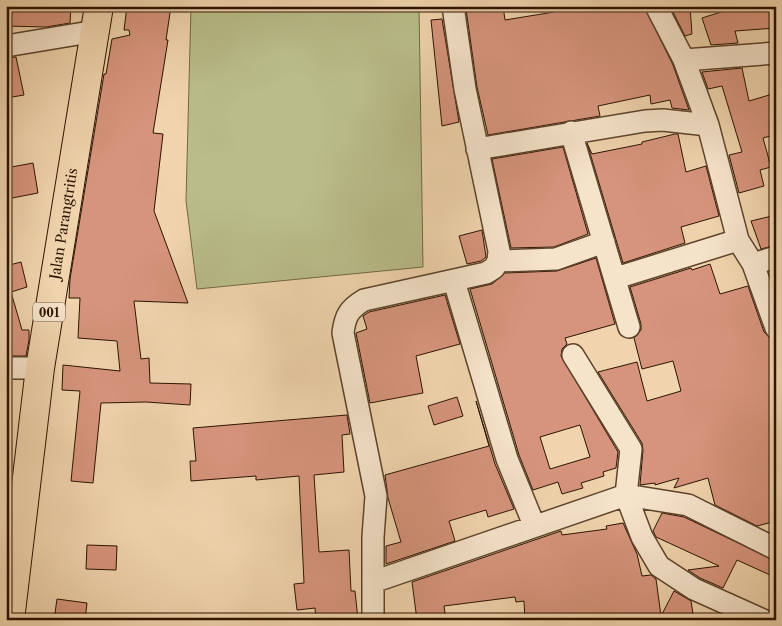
<svg xmlns="http://www.w3.org/2000/svg" width="782" height="626" font-family="'Libre Caslon Text',serif">
<style>
.green{fill:#b9bd8a;stroke:#726845}
.building{fill:#d6947c;stroke:#2c1300;fill-rule:evenodd}
.lines{fill:none;stroke-linecap:round;stroke-linejoin:round}
.street-casing{stroke:#5d432b;stroke-width:24}
.primary-casing{stroke:#2c1300;stroke-width:30}
.street{stroke:#f5e3ca;stroke-width:21}
.primary{stroke:#f0d4ad;stroke-width:28}
.labels{text-anchor:middle;dominant-baseline:central;stroke-width:5;stroke-linejoin:round;paint-order:stroke}
.shield{fill:#f5e3ca;stroke:#68513d;stroke-width:1}
.shield-label{font-size:12px;font-weight:bold;fill:#2c1300}
.street-label{font-size:14px;fill:#2c1300;stroke:#f5e3ca}
</style>
<rect width="100%" height="100%" fill="#f0d4ad"/>
<filter id="stains"><feTurbulence type="fractalNoise" baseFrequency=".004" numOctaves="4"/><feColorMatrix values="0 0 0 0 .2 0 0 0 0 .09 0 0 0 0 .02 0 0 0 .5 -.17"/></filter>
<radialGradient id="worn" r=".72"><stop offset=".6" stop-color="#630" stop-opacity="0"/><stop offset="1" stop-color="#630" stop-opacity=".3"/></radialGradient>
<path class="green" d="M191,6h228l4,261 -226,22 -11,-88z"/>
<path class="building" d="M6,6h65l-1,17 -24,4 -40,-1z
M127,6h44l-5,34h2l-15,93 10,1 -9,77 34,92 -54,-2 7,58 8,-1 1,25 41,1 -1,21 -44,-3 -45,1 -8,80 -22,-2 9,-90 -18,-1 1,-25 57,6 -3,-30 -39,-3 2,-40h-11l1,-19 34,-205h2l6,-35 18,-4 -1,-5h-5z
M489,6h14l2,14 49,-8 -2,-6h92l29,59 16,45 -17,-2 -2,-8 -19,4 -1,-9 -52,11 2,10 -112,19 -11,-48 -11,-78z
M670,6h20l2,28 -7,2z
M740,6h36v22l-41,3 3,12 -27,2 -9,-27z
M442,19l17,103 -17,4 -11,-106z
M16,57l8,38 -18,3v-40z
M742,68l7,33 27,-8v29l-6,1 4,12 -11,3 8,29 -11,3 4,16 -25,7 -10,-38 13,-3 -20,-66 -14,3 -6,-17z
M675,134h3l8,38 20,-6 13,50 -38,11 4,16 -62,20 -36,-120 5,11 50,-10v-2z
M563,147l25,87 -34,13 -43,1 -19,-89z
M33,163l5,30 -26,5 -6,-30z
M776,215v30l-15,4 -10,-28z
M482,230l4,27 -5,4 -14,3 -8,-28z
M596,258l19,66 -50,14 2,6 -5,5 -1,7 57,96 -2,16 -13,4 1,4 -23,7 2,5 -21,6 -4,-12 -25,8 -14,-35 -49,-166 22,-5 13,-11 52,-2zM580,425l10,32 -40,12 -10,-32z
M21,262l6,25 -16,5 11,38h7v10l-3,16h-20v-90z
M710,264l10,30 28,-8 16,46 9,8 3,9v172l-19,5 -42,-21 -7,-27 -34,10 5,-10 -24,7v-2l-15,2 3,-35 -1,-7 -44,-71 39,-10 10,39 34,-10 -8,-30 -31,8 -8,-31 7,-8v-6l-11,-37 61,-19 1,2z
M445,295l15,49 -44,12 7,37 -53,10 -14,-70 11,-4 -4,-13 6,-4z
M457,397l6,19 -29,9 -6,-19z
M476,401l19,63 19,45 -26,8 -2,-7 -37,11 6,20 -69,23v-18l15,-4 -13,-44 -3,-23 104,-29z
M347,415l3,19 -8,1 2,37 -30,3 5,77 30,-2 2,41h4l3,29h-42l-1,-12 -18,2 -3,-26 10,-1 -5,-107 -43,4v-4l-65,5 -1,-20h6l-3,-33z
M662,513l22,4 92,44 -6,14 -33,-15 -14,28 -23,-10 -12,-8 31,-4 -63,-29 -3,-6z
M623,523l14,31 5,22 9,-1 5,4 5,37 13,-25 17,10 3,19h-169l-1,-19 -8,1 -1,-5 -71,9 2,14h-29l-5,-38 149,-51 1,4 45,-6 -1,-3z
M87,545l30,1 -1,24 -30,-1z
M57,599l30,4 -2,17h-31z"/>
<g class="lines">
<defs>
<path id="street" d="M453,6l12,83 34,162 -1,10
M656,6l28,54 13,35 11,30 30,115 15,24 23,64
M6,46l90,-15
M684,60l92,-7
M571,132l58,195
M477,149l168,-28 18,-1 45,5
M753,264l23,-7
M616,278l122,-38
M454,281l53,178 27,66
M573,355l58,94 -5,46 16,42 17,29 35,23 69,31
M6,368h34
M373,582l253,-87 62,10 88,44
M373,620v-83l3,-41 -33,-163c2,-17 6,-24 21,-33l122,-27 8,-5 4,-7 58,-2 48,-17"/>
<g id="primary">
<path id="s1" d="M10,620l30,-252 59,-362"/>
</g>
</defs>
<use href="#street" class="street-casing"/>
<use href="#primary" class="primary-casing"/>
<use href="#street" class="street"/>
<use href="#primary" class="primary"/>
</g>
<g class="labels">
<rect class="shield" x="33" y="302.5" width="32" height="19" rx="4"/>
<g class="shield-label">
<text x="49" y="312">001</text>
</g>
<g class="street-label">
<text stroke="none"><textPath href="#s1" startOffset="400">Jalan Parangtritis</textPath></text>
</g>
</g>
<rect width="782" height="626" fill="none" stroke="#f0d4ad" stroke-width="25"/>
<rect x="8" y="8" width="767" height="611" fill="none" stroke="#2c1300" stroke-width="2.5"/>
<rect x="12" y="12" width="757" height="601" fill="none" stroke="#2c1300"/>
<rect width="100%" height="100%" filter="url(#stains)"/>
<rect width="100%" height="100%" fill="url(#worn)"/>
</svg>
